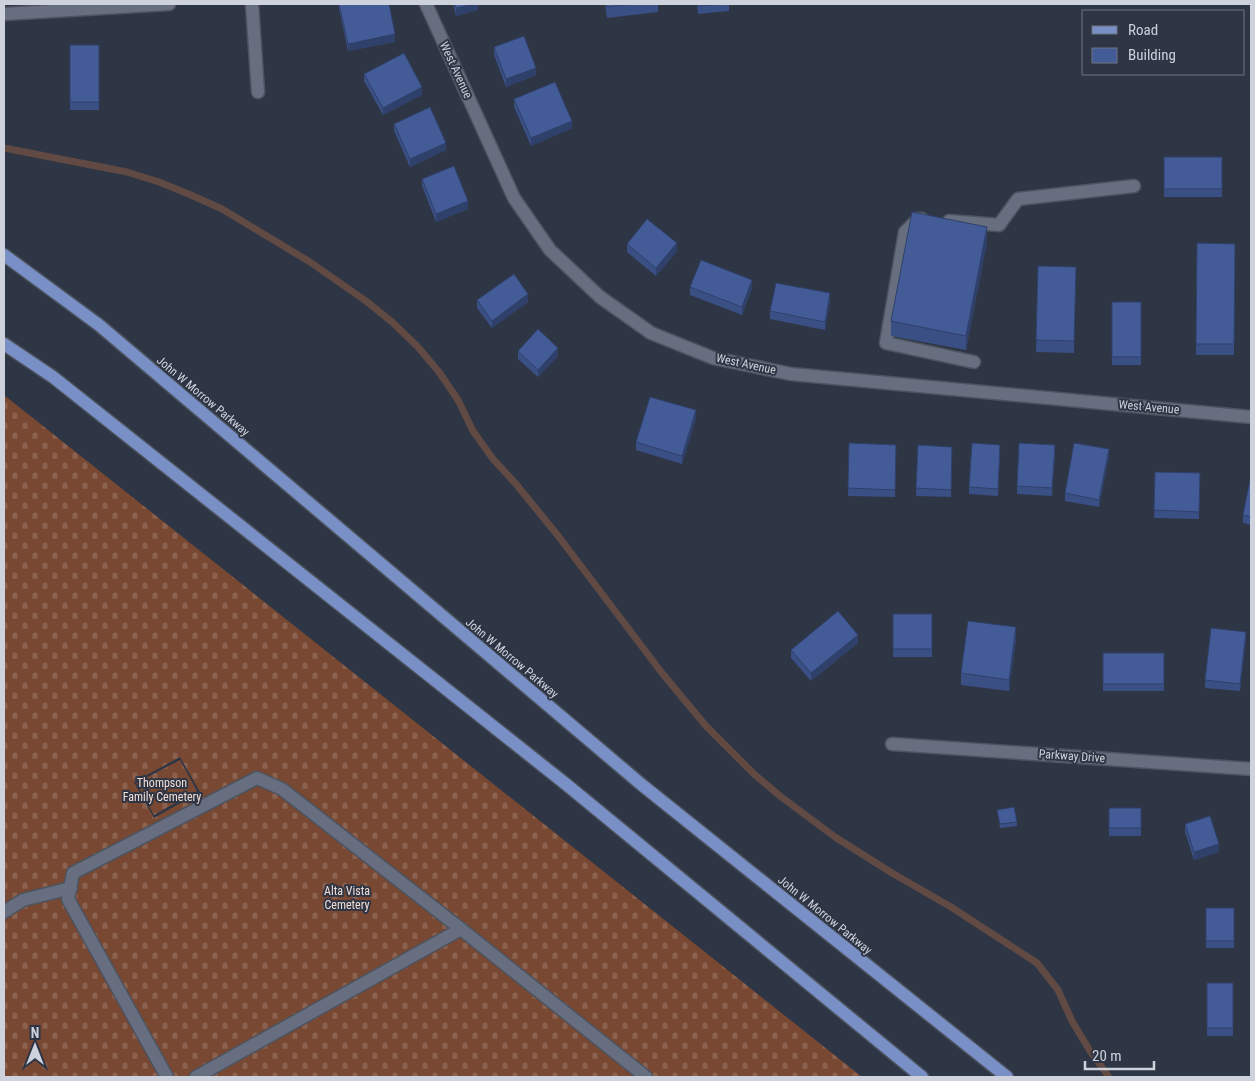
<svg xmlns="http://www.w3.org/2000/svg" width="1255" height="1081" font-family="'Roboto Condensed',sans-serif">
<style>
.cemetery{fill:url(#cemetery-stones);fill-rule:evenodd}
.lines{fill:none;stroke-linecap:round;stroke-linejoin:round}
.stream{stroke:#604a43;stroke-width:7}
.minor-casing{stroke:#4d535f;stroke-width:15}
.major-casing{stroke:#4d535f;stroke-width:15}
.minor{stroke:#666e80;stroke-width:12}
.major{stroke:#7990c6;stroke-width:12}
.wall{fill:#3a4f83}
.shaded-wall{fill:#2f406a}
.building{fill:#435c98;stroke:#2f406a}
.labels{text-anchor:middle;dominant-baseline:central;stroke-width:4;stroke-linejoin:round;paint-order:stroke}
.street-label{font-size:12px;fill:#ced2dc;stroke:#2e3544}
.park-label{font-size:12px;fill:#f3ded5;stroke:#2e3544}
</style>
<defs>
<pattern id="cemetery-stones" width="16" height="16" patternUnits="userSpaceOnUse" patternTransform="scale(1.25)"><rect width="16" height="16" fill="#784832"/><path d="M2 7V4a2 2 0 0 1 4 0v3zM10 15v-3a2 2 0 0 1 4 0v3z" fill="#8a624f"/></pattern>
</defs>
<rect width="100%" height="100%" fill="#2e3544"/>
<path class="cemetery" d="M4,395l858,682h-858zM180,757l20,35 -46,26 -20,-36z
M180,760l17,31 -43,24 -18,-32z"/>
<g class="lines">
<path class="stream" d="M4,148l123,24 32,10 32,13 31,14 88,53 56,39 26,21 25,24 22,26 19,28 15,31 20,28 23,25 43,53 103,136 44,53 48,48 26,22 55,41 57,36 59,34 86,56 21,27 14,31 18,30 19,26"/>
<defs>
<path id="minor" d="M252,4l6,88
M426,4l88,194 36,52 50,47 51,36 62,25 78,16 460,43
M4,14l165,-10
M922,219h-4l-13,13 -19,111 88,19
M949,221l50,4 19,-26 116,-13
M892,744l359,25
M4,912l19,-12 48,-12
M167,1077l-99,-178 5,-26 184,-95 25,11 179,140 185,148
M196,1077l265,-148"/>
<path id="major" d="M4,255l95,70 543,460 365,292
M4,344l49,33 514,408 355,292"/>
</defs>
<use href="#minor" class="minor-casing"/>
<use href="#major" class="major-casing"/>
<use href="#minor" class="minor"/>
<use href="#major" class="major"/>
</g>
<path class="wall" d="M338,4h51l6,38 -47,9z
M453,4h25v6l-22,6z
M605,4h53v8l-51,6z
M697,4h32v7l-31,3z
M70,45h29v65h-29z
M494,47l42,28 -30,12 -12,-32z
M364,74l58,21 -39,20 -19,-34z
M514,99l58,29 -41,18 -17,-39z
M394,124l52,26 -36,17 -16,-36z
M1164,157h58v40h-58z
M422,179l46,30 -32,13 -14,-36z
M987,242l-21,108 -75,-14v-15z
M1197,243l38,1 -1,111h-38z
M627,244l50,7 -21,25 -29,-24z
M1038,266l38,1 -2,86 -38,-1z
M690,287l62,1 -10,27 -52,-20z
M477,300l51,2 -36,26 -15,-20z
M830,301l-5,29 -55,-11v-8z
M1112,302h29v63h-29z
M518,351l40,5 -20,21 -20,-18z
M696,418l-14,46 -46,-14v-8z
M849,443l47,2 -1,52 -47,-1z
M918,445l34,10 -1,42 -35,-1z
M1000,452l-2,44 -29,-2v-7z
M1055,453l-3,43 -35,-2v-8z
M1109,456l-10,51 -34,-6v-8z
M1155,472l45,1 -1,46 -45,-1z
M1251,475v50l-8,-2v-8z
M893,614h39v43h-39z
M1016,639l-7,52 -48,-6v-12z
M1246,639l-6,52 -35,-3v-8z
M858,643l-47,38 -20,-23v-8z
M1103,653h61v38h-61z
M1109,808h32v28h-32z
M997,810l20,12v4l-17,2z
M1185,824l34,28 -25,8 -9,-28z
M1206,908h28v40h-28z
M1207,983h26v53h-26z"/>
<path class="shaded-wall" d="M474,4h4v6l-22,6v-8z
M395,34v8l-47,9v-7z
M536,68v7l-30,12v-8z
M422,87v8l-39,20v-7z
M572,121v7l-41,18v-8z
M446,143v7l-36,17v-8z
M468,201v8l-32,13v-8z
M987,227v15l-21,108v-14z
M677,243v8l-21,25v-8z
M752,280v8l-10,27v-8z
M830,293v8l-5,29v-8z
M528,294v8l-36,26v-7z
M558,348v8l-20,21v-7z
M696,410v8l-14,46v-8z
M1109,449v7l-10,51v-7z
M1016,627v12l-7,52v-11z
M1246,632v7l-6,52v-7z
M858,635v8l-47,38v-8z
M1219,844v8l-25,8v-8z"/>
<path class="building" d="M339,4h50l6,30 -47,10z
M455,4h19l-18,4z
M607,4h24l-24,3z
M698,4h28l-28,2z
M524,36l12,32 -30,11 -12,-32z
M70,45h29v57h-29z
M404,53l18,34 -39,21 -19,-34z
M555,82l17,39 -41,17 -17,-39z
M430,107l16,36 -36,16 -16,-35z
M1164,157h58v32h-58z
M454,166l14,35 -32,13 -14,-35z
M912,212l75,15 -21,109 -75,-15z
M647,219l30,24 -21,25 -29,-24z
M1197,243l38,1 -1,100h-38z
M701,260l51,20 -10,27 -52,-20z
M1038,266l38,1 -2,74 -38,-1z
M514,274l14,20 -36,27 -15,-21z
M776,283l54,10 -5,29 -55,-11z
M1112,302h29v55h-29z
M538,329l20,19 -20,22 -20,-19z
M650,397l46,13 -14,46 -46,-14z
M849,443l47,2 -1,45 -47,-2z
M972,443l28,2 -2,44 -29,-2z
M1019,443l36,2 -3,43 -35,-2z
M1074,443l35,6 -10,51 -34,-7z
M918,445l34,2 -1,43 -35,-2z
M1155,472l45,1 -1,39 -45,-2z
M1251,475v42l-8,-2z
M838,611l20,24 -47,38 -20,-23z
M893,614h39v35h-39z
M968,621l48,6 -7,53 -48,-7z
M1211,628l35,4 -6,52 -35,-4z
M1103,653h61v31h-61z
M1014,807l3,15 -17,2 -3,-14z
M1109,808h32v20h-32z
M1210,816l9,28 -25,8 -9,-28z
M1206,908h28v33h-28z
M1207,983h26v45h-26z"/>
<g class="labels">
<g class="street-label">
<text transform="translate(456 70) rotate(65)">West Avenue</text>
<text transform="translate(746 364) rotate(12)">West Avenue</text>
<text transform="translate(203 396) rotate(40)">John W Morrow Parkway</text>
<text transform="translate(1149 407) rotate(5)">West Avenue</text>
<text transform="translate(512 658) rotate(40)">John W Morrow Parkway</text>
<text transform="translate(1072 756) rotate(4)">Parkway Drive</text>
<text transform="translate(825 915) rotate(39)">John W Morrow Parkway</text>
</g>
<g class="park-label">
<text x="162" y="783">Thompson<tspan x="162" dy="14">Family Cemetery</tspan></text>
<text x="347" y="891">Alta Vista<tspan x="347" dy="14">Cemetery</tspan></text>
</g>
</g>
<rect width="1255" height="1081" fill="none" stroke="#ced2dc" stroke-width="10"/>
<rect x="1082" y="10" width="162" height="65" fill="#2e3544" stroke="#6e7481"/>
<rect x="1092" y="26" width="25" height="8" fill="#7990c6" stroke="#6e7481"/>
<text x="1128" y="35" font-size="15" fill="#ced2dc">Road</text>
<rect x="1092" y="48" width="25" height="15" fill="#435c98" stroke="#6e7481"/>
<text x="1128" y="60" font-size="15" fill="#ced2dc">Building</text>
<g transform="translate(35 1046)" stroke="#2e3544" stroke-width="4" paint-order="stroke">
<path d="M0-4L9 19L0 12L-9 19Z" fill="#ced2dc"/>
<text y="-8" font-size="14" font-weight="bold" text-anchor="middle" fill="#ced2dc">N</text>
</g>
<path d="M1085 1061v8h69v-8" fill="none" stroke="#ced2dc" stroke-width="2.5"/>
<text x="1092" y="1061" font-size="15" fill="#ced2dc" stroke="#2e3544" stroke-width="4" paint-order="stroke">20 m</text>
</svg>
